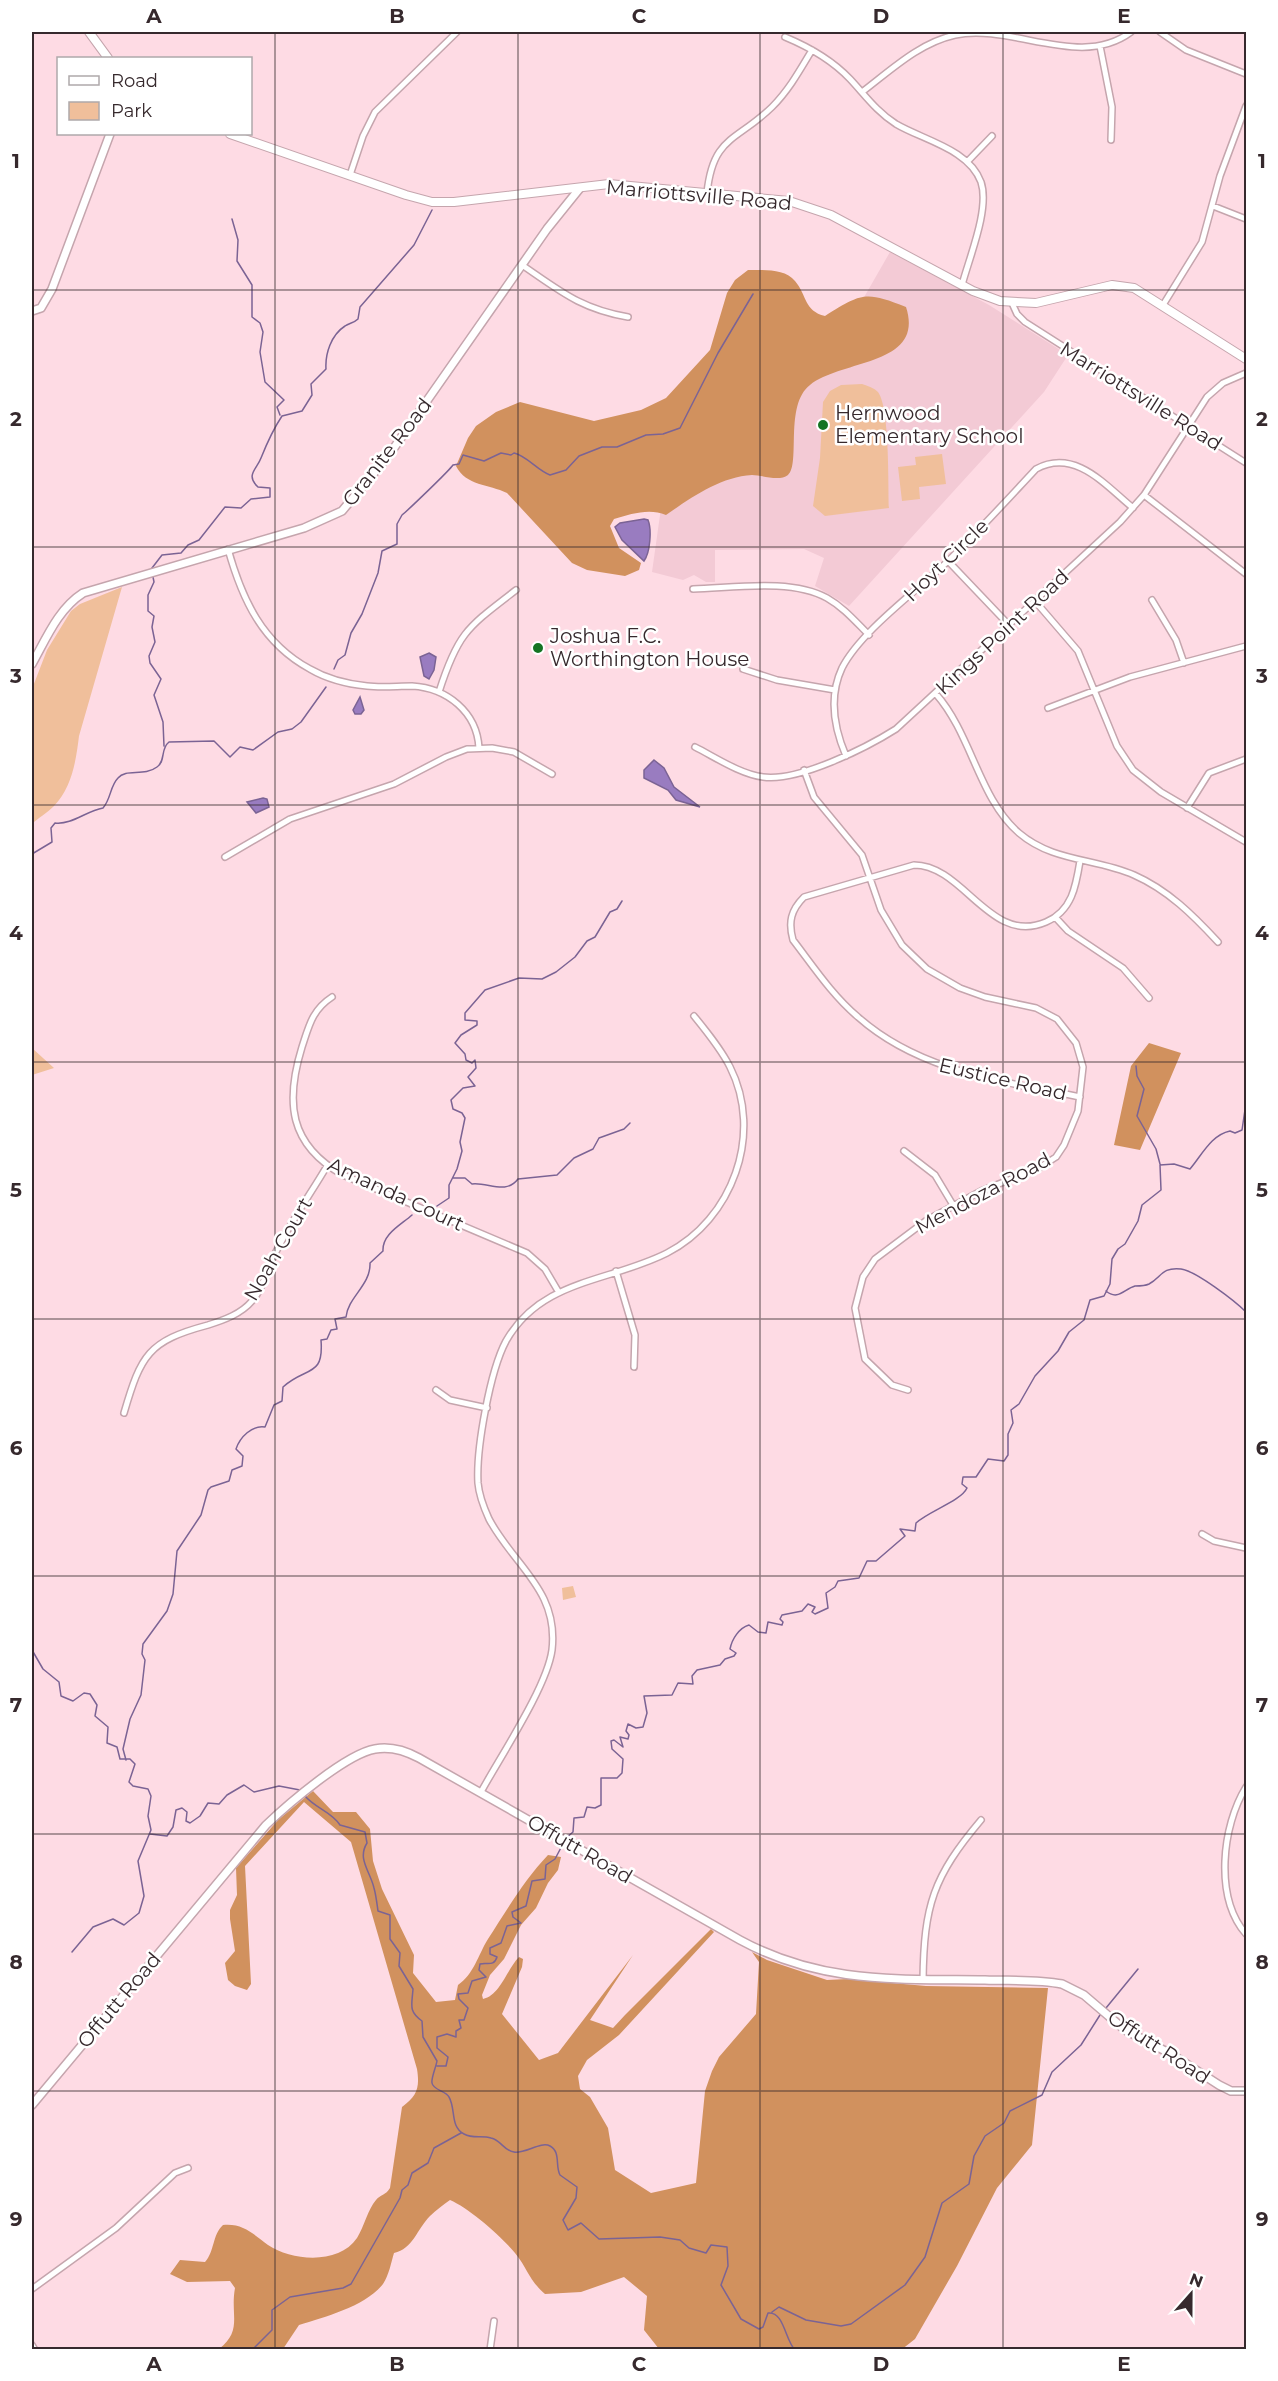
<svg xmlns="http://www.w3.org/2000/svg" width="1278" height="2381" font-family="Montserrat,sans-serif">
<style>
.built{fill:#f3cad5}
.green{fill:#f0bf9b}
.forest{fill:#d1915e}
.water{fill:#997cc0;stroke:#7b6394;stroke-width:1.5}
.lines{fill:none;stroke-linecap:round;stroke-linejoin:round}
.stream{stroke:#7b6394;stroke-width:1.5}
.minor-casing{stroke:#c5a5ad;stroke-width:8}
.tertiary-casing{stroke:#c5a5ad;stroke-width:10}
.secondary-casing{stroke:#c5a5ad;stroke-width:10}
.minor{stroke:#fff;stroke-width:5}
.tertiary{stroke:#fff;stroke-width:7}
.secondary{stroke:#fff;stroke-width:8}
.grid{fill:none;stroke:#36292d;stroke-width:1.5;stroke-opacity:0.55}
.poi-dot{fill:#157423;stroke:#fff;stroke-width:2}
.labels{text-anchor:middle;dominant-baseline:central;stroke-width:5;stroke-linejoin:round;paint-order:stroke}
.street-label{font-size:20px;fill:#36292d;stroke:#fff}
.poi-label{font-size:20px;fill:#36292d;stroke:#fff;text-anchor:start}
.neatline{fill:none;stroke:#36292d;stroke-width:2}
.grid-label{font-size:20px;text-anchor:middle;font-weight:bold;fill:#36292d}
</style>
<rect width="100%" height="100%" fill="#fedbe4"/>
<path class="built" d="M890,252l99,53 79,50 -24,37 -195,214 -34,-20 9,-28 -20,-9 -89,1v32h-9l-12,-7 -11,5 -31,-8 9,-64 163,-141z"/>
<path class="green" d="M862,384c6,2 12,4 16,8 12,16 10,94 11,116l-64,8 -12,-10 7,-48 3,-56 7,-11 11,-6z
M942,454l4,30 -27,3 1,12 -18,2 -4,-34 18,-2 -1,-8z
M122,587l-43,149c-3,25 -7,51 -25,70 -7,7 -16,12 -22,18v-135l15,-39 24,-39 9,-7z
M32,1048l22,20 -22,7z
M573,1586l3,11 -13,3 -1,-12z"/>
<path class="forest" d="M748,270c14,0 37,-2 47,11 12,14 9,30 30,35 37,-23 40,-25 81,-9 19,59 -63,52 -96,78 -26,20 -9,79 -22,90 -9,7 -26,0 -36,0 -32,2 -60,22 -86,40 -17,-7 -35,-1 -52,4l-4,7 9,22 22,15 -2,7 -14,6 -38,-6 -15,-7 -65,-70c-18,-9 -41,-7 -51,-27l12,-28 8,-12 20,-14 24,-10 74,19 47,-11 25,-12 44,-48 17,-57 8,-13z
M1149,1043l32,10 -41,97 -26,-5 17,-79z
M313,1791l20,21h23l14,17 3,32 9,28 32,66 -1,18 23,29 19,-2 3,-15c16,-11 20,-30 30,-46 18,-28 37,-60 60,-84l13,2 -3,13 -10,13 -12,25 -15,17 -17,34 -14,16 -8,20 1,4c17,-3 24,-30 36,-42l4,2 -1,8 -20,47 37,46 19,-7 75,-98 -43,65 23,8 12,-13 86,-86 3,3 -95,103 -32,25 -9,16 2,13 10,8 18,31 7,42 36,23 45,-10 9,-92 7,-20 7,-14 37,-43 3,-52 -7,-10 15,8 60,20 21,-1 78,7 122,2 -16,157 -35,43 -40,78 -42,73 -14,11 -242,-1 -15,-19 3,-34 -23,-19 -43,15 -36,2c-17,-15 -17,-25 -30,-41 -14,-17 -46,-45 -65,-53 -7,5 -14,10 -20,16 -13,13 -17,33 -36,37 -3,10 -5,22 -11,31 -17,22 -58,33 -84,41l-16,24h-64c24,-19 11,-34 16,-61l-5,-7 -43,1 -17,-8 10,-14 25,2c10,-11 7,-27 18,-37 20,-2 30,9 45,20 24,16 71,20 89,-7 7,-11 11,-29 19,-38 4,-5 10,-5 14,-12l12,-81c15,-11 18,-19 15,-38l-66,-227 -47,-40 -59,64 6,118 -4,6 -12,-4 -7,-6 -3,-17 10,-12 -5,-32v-9l7,-15 -1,-27 42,-48z"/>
<path class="water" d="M644,519l4,1c4,10 2,33 -4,41l-22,-21 -7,-13 5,-4z
M429,653l7,4 -2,13 -5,9 -5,-3 -4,-19z
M360,697l4,13 -3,4h-6l-2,-4z
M654,760l10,8 10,19 26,20 -24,-7 -8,-10 -24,-12v-8z
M263,798l4,1 2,8 -13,6 -9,-11z"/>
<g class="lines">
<path class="stream" d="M232,219l6,21 -1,21 15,24v32l8,6 3,9 -3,20 5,30 19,18 -7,7 3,8
M152,568l10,-13 19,-2 7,-8 11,-5 26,-33 16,1 10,-9 19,-2v-9l-12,-1c-13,-12 -1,-18 3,-29 6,-15 11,-27 21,-42l20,-5 10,-16 -1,-11 15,-15c-1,-15 5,-34 19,-43 4,-3 9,-3 13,-7l2,-12 54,-62 18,-35
M153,577l1,5 -6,13v16l6,5 -2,11 3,15 -6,14 1,7 11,16 -7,16 9,27 1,24
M334,669l4,-9 7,-5 6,-22 11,-19 16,-41 4,-22 15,-7v-20l5,-9c4,-3 47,-44 51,-50l6,-1 4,-9 21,6 17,-8 10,2 3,-2c13,3 23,17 36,22l16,-5 13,-14 23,-9h15l29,-12 17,-1 17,-6 38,-75 35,-59
M32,854l20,-12 -1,-14 4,-5c17,2 31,-12 48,-15 8,-9 7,-22 15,-30 8,-10 26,-1 39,-11 9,-6 3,-18 12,-25l45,-1 16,16 10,-10 13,3 25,-18 14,-3 9,-7 25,-35
M1136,1066l1,10 7,13 -7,27 19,33 4,15
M453,1178h12l7,6c16,-2 34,11 46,-5l39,-4 17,-17 19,-9 6,-11 25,-9 6,-6
M437,1206l12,-8v-13l8,-16 5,-18 -2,-9 5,-24 -3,-5 -9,-4 -2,-9 12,-12 12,-2 -7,-9 8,-9 -1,-8 -3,3 -6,-3 -1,-6 -10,-11 6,-8 16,-10v-4l-12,-1v-7l20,-23 34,-12 23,1 14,-7 19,-15 12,-16 8,-4 15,-25 7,-3 5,-8
M1106,1291c12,10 18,-2 29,-5 4,0 10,0 14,-2 13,-7 12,-17 32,-15 15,2 54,32 65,43
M32,1650l11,19 16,13 2,14 12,5 11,-8 6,1 7,11 -2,11 13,11 -1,16 10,4 3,12h10l5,5 -6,18 4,4 15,3 3,7 -3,20 3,14 -13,31 6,35 -5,17 -15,12 -11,-6 -20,8 -21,25
M126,1760l-3,-11 7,-30 11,-24 4,-35 -3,-6 1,-10 24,-33 6,-17 4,-43 24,-36 7,-25 3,-3 18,-6 3,-11 10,-4 1,-10 -7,-7c4,-12 16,-24 29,-22l9,-22 8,-4 1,-14c23,-21 41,-9 38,-47l6,-1 4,-9 6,-1 -2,-10 11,-2c2,-20 25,-32 24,-54l13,-12c-1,-17 18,-26 29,-36
M305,1796c10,12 27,16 35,29l25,7 2,11c-10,16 3,28 7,45 2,7 3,16 4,23l12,4v24l10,14 -1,13 14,23c-1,16 -5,22 9,32l1,16 14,24c-1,6 -6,17 -5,22 1,7 14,8 17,14 7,12 1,30 15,37 9,5 18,1 27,4 10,2 13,13 23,14 11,2 27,-11 36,-6 11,6 5,20 10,29l17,12 -1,11 -13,22 5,10 13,-7 18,16 61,-2 20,3 9,8 17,5 5,-8 16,2 1,19 -7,19 20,34 18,10 4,-2 5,-14c16,-2 17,27 27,37
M150,1834l17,2 6,-9 3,-17 6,-2 5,4 -1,9 4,2 10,-7 8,-13 11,1 8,-9 17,-10 10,7 25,-6 21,4
M566,1838l7,-6 1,-14 10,-1 3,-10 8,1 6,-3v-27h16l5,-5 1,-14 -11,-10 -1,-8 3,-1 9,7 -3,-10 8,2 1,-4 -3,-4 2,-7 8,4 7,-1 4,-14 -3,-17 28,-1 6,-12 15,1 -1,-8 5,-6 23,-5 5,-6 9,-3 2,-3 -6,-4c2,-10 9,-21 19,-24l9,7 8,1 2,-11 14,3 1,-3 -3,-3 2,-4 20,-4 6,-7 7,3 -3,5 3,2 13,-6 -2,-15 9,-6 3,-6 21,-3 8,-17h9l29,-25 -5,-7 15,2 1,-8c13,-12 45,-22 51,-35l-5,-4 1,-7h13l12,-18 16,2 4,-6v-21l5,-11 -2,-13 8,-6 16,-28 23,-25 11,-19 15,-12 6,-20 14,-4 6,-12 2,-25 6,-10 7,-5 13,-23 4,-16 19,-15 -1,-25 14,-1 16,5c12,-14 21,-34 40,-38l5,2 7,-3 4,-27
M1106,2008l32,-39
M437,2066h9l2,-9 -11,-9v-11l10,-3 9,3v-6l5,-3 -2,-8h5l4,-12 -9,-9 -1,-5 10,-1 4,-12 14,-4 -7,-7 1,-6c7,-2 14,3 17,-7l-7,-3v-6l11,-5 6,-17 14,-3 -8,-6 -1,-5 14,-6 6,-25 13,-2 1,-14 9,-6 9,-17
M772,2312l7,-5 27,13 35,6 10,-2 54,-39 20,-28 17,-54 27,-19 5,-28 11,-20 19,-13 6,-12 32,-16 10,-23 29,-27 19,-30
M252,2350l20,-20v-20l18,-13 53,-9 8,-4 49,-86 2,-8 6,-5 4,-12 16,-10 6,-15 27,-15"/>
<defs>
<path id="minor" d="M1160,32l26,18 60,24
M785,37c24,10 47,23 65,42 15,16 27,33 46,45 27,16 73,25 85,58 9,27 -12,76 -19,103
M1100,46l12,61 -1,33
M862,92c29,-22 57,-49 93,-57 57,-12 125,35 176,-3
M967,162l25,-26
M350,175l13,-39 12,-24 82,-80
M707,193c6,-57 29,-51 65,-86 17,-17 28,-37 40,-57
M1213,206l33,13
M522,265c38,26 59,44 106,52
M1012,303l5,11 8,8 221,141
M1163,305l39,-63 18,-66 26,-70
M1144,495l102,79
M228,549c14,50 34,94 82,120 17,10 37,15 57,17 15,2 30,0 45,0 35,2 65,26 67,62
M948,561l60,63
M693,589c40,-1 98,-11 134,9 16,9 28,23 42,37
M1152,600l24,40 8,23
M1035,601l43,50 39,95 16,24 28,22 85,50
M743,669l34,11 58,10
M439,692c19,-60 29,-65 77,-102
M936,694c36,41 43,105 83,139 34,29 76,25 115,42 34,15 59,40 84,67
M1048,708l82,-31 116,-31
M695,747c20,10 45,27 68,30 35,5 103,-29 133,-48l224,-207 24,-27 63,-98 16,-14 23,-10
M846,756c-12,-28 -18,-58 -4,-88 19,-37 75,-77 106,-107 30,-29 59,-61 88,-92 39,-21 69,16 97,39
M804,770l10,27 48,58 19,55 21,35 25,24 33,19 25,9 51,11 21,11 19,24 7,24 -5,44 -14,34 -8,12 -17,11 -58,23 -54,29 -52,39 -12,18 -8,31 10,51 27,26 16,5
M1187,808l22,-35 37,-14
M225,857l65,-38 104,-35 52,-27 21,-8 25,-1 22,4 38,22
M1080,861c-4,25 -8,50 -34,61 -56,24 -82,-57 -132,-57l-110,32c-13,13 -16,25 -11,43 20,26 39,55 65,77 62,55 144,64 222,80
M1056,918l12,13 55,37 26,30
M332,997c-20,13 -23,29 -30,50 -17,55 -13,98 41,128l184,78 18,16 13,22
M904,1151l31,24 18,30
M616,1271l19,64 -1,32
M436,1390l14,10 37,8
M124,1413c17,-58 24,-72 84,-88 16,-5 33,-11 44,-24 13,-15 16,-36 26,-53 14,-28 33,-55 49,-82
M1202,1534l12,7 32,7
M1246,1787c-24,39 -32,110 0,147
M481,1792c19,-35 66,-105 71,-142 7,-60 -38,-84 -63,-131 -5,-11 -10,-24 -11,-36 -2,-34 12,-112 28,-142 35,-62 104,-59 161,-88 65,-33 97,-119 63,-186 -9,-18 -23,-35 -36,-51
M923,1980c1,-75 10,-103 58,-160
M32,2289l84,-61 59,-55 13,-5
M32,2345l3,5
M490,2350l4,-29"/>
<path id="tertiary" d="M32,311l9,-3 11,-19 58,-155
M32,664c14,-25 26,-55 51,-71l221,-65 38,-17 47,-56 158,-226 33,-41
M32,2105l234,-280c22,-21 80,-71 109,-76 16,-3 31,2 44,9l321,182c81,44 156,39 245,40 25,1 52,-1 77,4l22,11 41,35 46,24 48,31 12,6h15"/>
<path id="secondary" d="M89,32l19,26
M230,134l176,61 26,7h22l155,-18 180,17 42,14 142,76 27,10 36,2 76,-18 22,3 112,71"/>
</defs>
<use href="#minor" class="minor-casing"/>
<use href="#tertiary" class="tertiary-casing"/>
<use href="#secondary" class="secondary-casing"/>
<use href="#minor" class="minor"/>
<use href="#tertiary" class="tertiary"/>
<use href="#secondary" class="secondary"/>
</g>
<path class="grid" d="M275,32v2318M518,32v2318M760,32v2318M1003,32v2318M32,290h1214M32,547h1214M32,805h1214M32,1062h1214M32,1319h1214M32,1576h1214M32,1834h1214M32,2091h1214"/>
<g class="poi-dot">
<circle cx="823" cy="425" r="6"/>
<circle cx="538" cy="648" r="6"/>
</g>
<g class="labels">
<g class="street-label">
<text transform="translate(699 195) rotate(5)">Marriottsville Road</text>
<text transform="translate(1141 396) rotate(32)">Marriottsville Road</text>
<text transform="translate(387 452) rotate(-52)">Granite Road</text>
<text transform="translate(946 560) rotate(-44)">Hoyt Circle</text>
<text transform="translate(1002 632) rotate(-43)">Kings Point Road</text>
<text transform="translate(1003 1079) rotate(13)">Eustice Road</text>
<text transform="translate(983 1193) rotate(-28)">Mendoza Road</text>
<text transform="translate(396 1194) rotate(25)">Amanda Court</text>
<text transform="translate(278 1249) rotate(-60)">Noah Court</text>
<text transform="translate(580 1849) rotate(30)">Offutt Road</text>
<text transform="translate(119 2000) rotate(-50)">Offutt Road</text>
<text transform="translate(1159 2047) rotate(33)">Offutt Road</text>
</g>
<g class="poi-label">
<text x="835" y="413">Hernwood<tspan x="835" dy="23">Elementary School</tspan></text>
<text x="550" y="636">Joshua F.C.<tspan x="550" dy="23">Worthington House</tspan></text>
</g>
</g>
<rect width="1278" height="2381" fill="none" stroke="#ffffff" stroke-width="66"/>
<rect x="57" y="57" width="195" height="78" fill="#ffffff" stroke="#afa9ab" stroke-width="1.5"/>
<rect x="69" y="76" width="30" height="9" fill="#ffffff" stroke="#afa9ab" stroke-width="1.5"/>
<text x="111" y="87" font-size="18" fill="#36292d">Road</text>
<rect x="69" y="102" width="30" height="18" fill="#f0bf9b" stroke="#afa9ab" stroke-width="1.5"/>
<text x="111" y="117" font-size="18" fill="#36292d">Park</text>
<g transform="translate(1191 2294) rotate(21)" stroke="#ffffff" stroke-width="4.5" paint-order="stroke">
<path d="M0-4.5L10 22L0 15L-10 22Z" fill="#36292d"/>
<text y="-9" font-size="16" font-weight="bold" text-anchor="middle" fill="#36292d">N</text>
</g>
<rect x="33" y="33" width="1212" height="2315" class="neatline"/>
<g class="grid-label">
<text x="154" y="23">A</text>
<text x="397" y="23">B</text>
<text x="639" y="23">C</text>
<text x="881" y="23">D</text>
<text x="1124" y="23">E</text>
<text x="16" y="168">1</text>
<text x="1262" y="168">1</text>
<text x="16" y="426">2</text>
<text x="1262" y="426">2</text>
<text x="16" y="683">3</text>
<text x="1262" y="683">3</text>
<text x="16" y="940">4</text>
<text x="1262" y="940">4</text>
<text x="16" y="1197">5</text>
<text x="1262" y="1197">5</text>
<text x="16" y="1455">6</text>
<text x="1262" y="1455">6</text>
<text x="16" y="1712">7</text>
<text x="1262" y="1712">7</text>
<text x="16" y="1969">8</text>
<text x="1262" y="1969">8</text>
<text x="16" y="2226">9</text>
<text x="1262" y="2226">9</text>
<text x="154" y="2371">A</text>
<text x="397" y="2371">B</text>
<text x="639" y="2371">C</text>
<text x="881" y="2371">D</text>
<text x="1124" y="2371">E</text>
</g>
</svg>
